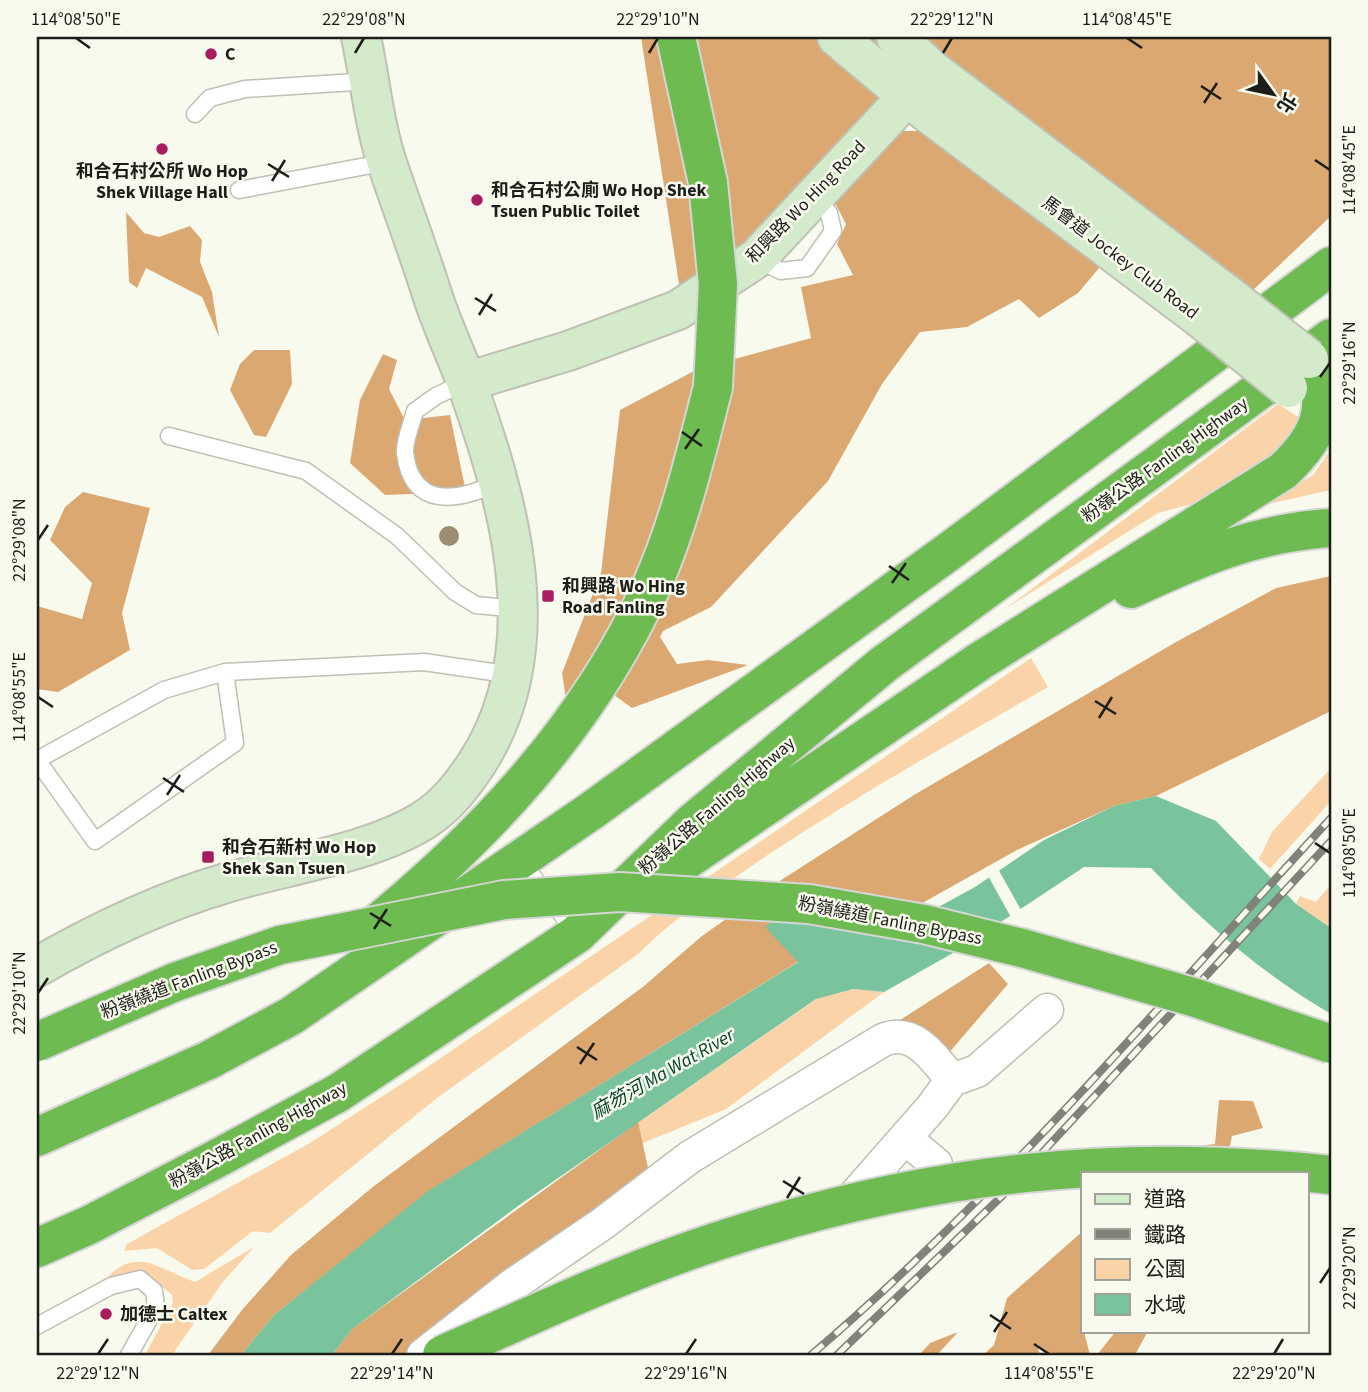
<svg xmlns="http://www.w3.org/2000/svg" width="1368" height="1392" font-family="'Source Sans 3','Noto Sans TC',sans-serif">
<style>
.green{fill:#fbd3a9}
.forest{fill:#dba872}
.water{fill:#79c39d}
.pier{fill:#f8faee}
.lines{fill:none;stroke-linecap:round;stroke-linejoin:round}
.lane-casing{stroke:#bec0b4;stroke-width:19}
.street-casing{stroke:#bec0b4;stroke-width:35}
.secondary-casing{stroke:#bec0b4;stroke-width:42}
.highway-casing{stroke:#d6d6d6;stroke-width:42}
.lane{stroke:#fff;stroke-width:16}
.street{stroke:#fff;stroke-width:32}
.secondary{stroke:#d4ebcb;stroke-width:38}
.highway{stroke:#6ebb51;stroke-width:38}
.rail-casing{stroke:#81827a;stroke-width:8}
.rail{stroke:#f8faee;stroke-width:5;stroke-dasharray:16;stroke-linecap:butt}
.secondary-bridge-casing{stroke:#bec0b4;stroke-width:42;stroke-linecap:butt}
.highway-bridge-casing{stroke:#d6d6d6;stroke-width:42;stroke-linecap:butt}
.secondary-bridge{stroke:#d4ebcb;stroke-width:38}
.highway-bridge{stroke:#6ebb51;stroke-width:38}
.tree{fill:#9e8d6e}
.ticks{fill:none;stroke:#1d1e19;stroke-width:2.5}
.poi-dot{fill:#a81d60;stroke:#f8faee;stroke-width:2.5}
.labels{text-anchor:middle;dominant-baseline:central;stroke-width:5;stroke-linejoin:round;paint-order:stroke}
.poi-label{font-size:18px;font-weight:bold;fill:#1d1e19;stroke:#f8faee;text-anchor:start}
.street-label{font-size:18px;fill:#1d1e19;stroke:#f8faee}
.water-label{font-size:19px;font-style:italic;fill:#003f28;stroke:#f8faee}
.neatline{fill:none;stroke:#1d1e19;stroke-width:2.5}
.ticks-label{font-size:18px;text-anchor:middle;fill:#1d1e19}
</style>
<rect width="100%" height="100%" fill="#f8faee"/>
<path class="green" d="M1278,404l28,18 -73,71 -75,20 -153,96z
M1331,449v41l-68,15 50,-30z
M1031,658l17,29c-94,54 -188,107 -279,167 -45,31 -92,61 -131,100l-201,144 -167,135 -17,-2 -49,38 -12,1 -35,-22 -33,3 3,-7 183,-101 113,-73z
M1331,768v33l-61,68 -11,-10 13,-27z
M1331,884v44l-35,-24 4,-8 16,6z
M853,989l31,3 -158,117 -83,34 -13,-15 191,-132z
M254,1247l-32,36 -50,72h-27l28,-52 -1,-8c-28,-24 -30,-26 -66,-16 31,-35 56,-8 89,3z"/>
<path class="forest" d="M641,37h261l-16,94h37l177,136 -22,26 -39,25 -20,-19 -52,28 -47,5 -38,52 -54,97 -117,126 -48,24 -3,6 17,27 31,-4 40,5 -116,43 -18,-13 -47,11 -5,-33 39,-100 19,-163 78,-41 113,-31 -10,-51 52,-12 -16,-31 9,-20 -19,-36 -146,109z
M920,37h411v179l-81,77c-111,-84 -216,-176 -330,-256z
M126,212l18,21 15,4 31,-11 12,14 -2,22 12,30 7,45 -17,-40 -56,-29 -9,20 -8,-6z
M254,350h36l2,34 -26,53 -12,-2 -24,-45 10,-26z
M383,354l14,6 -8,29 16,31 45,-5 16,77 -81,3 -35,-32 10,-63z
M83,492l67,16 -28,105 8,37 -72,42 -21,-3v-83l45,13 10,-36 -42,-43 15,-33z
M1331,576v135l-175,85 -42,10 -97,44 -125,70 -93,41 -367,228 -158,126 -33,40h-33l34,-45 49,-55 83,-69 270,-200 58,-50 76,-54 136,-87 262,-153 100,-54z
M989,963l19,21 -61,71 -50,-33z
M1219,1100l34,1 10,27 -31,8 -8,37 -59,-23 50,-6z
M638,1122l11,50 -222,183h-95l20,-26z
M1083,1231l-1,93 8,31h-41l-12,-11 3,11h-57l11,-10 13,-47z
M1116,1331h32l-13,24h-38z
M958,1332l-21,23h-18l11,-12z"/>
<path class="water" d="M1156,796l60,25 80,83 35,24v86c-67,-39 -126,-90 -180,-146l-67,-1 -124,82 -76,43 -31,-3 -37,10 -298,207 -166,123 -20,26h-91l33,-40 154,-124 370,-229 -33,-35 44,-32 102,27 64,-35 69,-47 70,-34z"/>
<path class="pier" d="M997,867l25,45 -10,7 -25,-45z"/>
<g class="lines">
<defs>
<path id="lane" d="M195,114l15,-16 35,-9 125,-8
M239,190l148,-28
M757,259l24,12 26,-3 26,-37 -4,-18 -14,-16
M466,382l-30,14 -21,15c-3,12 -11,30 -10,42 7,57 53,48 92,30
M169,436l137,35 91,65 58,56 21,13 42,4
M225,672l10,71 -140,98 -58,-81 127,-70 61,-18 199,-10 89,13
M520,860l57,74
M37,1326l74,-40 29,-7 14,12 2,16 -27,48"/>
<path id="street" d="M952,1080l25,-9 70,-61
M905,1138l31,26
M423,1355l88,-69 91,-62 88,-67 193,-117c31,-13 51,18 69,40l-20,27 -85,97 -8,4"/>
<path id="secondary" d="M837,37l87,73 275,207
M896,37l36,33 297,226
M466,382l102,-31 110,-41 79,-52 175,-188
M37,967c59,-34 124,-65 189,-84 60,-18 146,-30 198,-63 22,-14 36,-32 51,-54 78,-117 34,-265 -10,-387 -10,-27 -23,-54 -32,-82 -14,-44 -30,-87 -45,-131 -14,-41 -18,-87 -27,-129"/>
<path id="highway" d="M676,37l32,146
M1131,589c66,-31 127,-57 200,-61
M657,880l323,-219 303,-190c36,-34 51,-65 26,-112
M363,935c119,-96 226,-209 289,-350 28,-63 44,-132 61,-198
M37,1137l172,-77 82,-44 300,-205 360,-261 380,-284
M37,1248l52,-23 127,-66 122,-66 239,-159 115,-111 192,-159 447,-326"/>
</defs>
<use href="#lane" class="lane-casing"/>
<use href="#street" class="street-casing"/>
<use href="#secondary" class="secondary-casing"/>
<use href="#highway" class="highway-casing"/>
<use href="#lane" class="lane"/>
<use href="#street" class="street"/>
<use href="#secondary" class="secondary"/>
<use href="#highway" class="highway"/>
<defs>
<path id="rail" d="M811,1355c188,-160 353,-355 520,-537
M837,1355l166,-160 328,-354"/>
</defs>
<use href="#rail" class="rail-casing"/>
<use href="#rail" class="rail"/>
<defs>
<path id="secondary-bridge" d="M1229,296l80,63
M1199,317l89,71"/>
<path id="highway-bridge" d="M708,183l10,101 -5,103
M37,1042l138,-60 105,-37 224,-45 116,-8 189,12 115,20 98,24 174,50 135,46
M442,1355c91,-40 183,-84 279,-115 203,-67 397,-89 610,-65"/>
</defs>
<use href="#secondary-bridge" class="secondary-bridge-casing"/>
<use href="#highway-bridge" class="highway-bridge-casing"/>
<use href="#secondary-bridge" class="secondary-bridge"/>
<use href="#highway-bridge" class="highway-bridge"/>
</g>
<circle class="tree" cx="449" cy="536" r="10"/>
<path class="ticks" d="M76,38l14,10M1127,38l15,10M355,53l9,-15M649,53l9,-15M943,53l9,-15M1201,86l20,13M1204,103l13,-20M1315,160l15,10M268,164l21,13M272,181l13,-21M475,298l21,13M479,315l13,-21M1320,377l10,-14M682,432l20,14M685,449l14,-20M38,540l10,-15M889,566l20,14M892,583l14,-20M38,697l15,10M1095,701l21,13M1099,718l13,-21M163,778l21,14M167,795l13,-20M1315,843l15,10M370,913l21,13M374,929l13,-20M38,993l10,-15M577,1047l20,13M580,1064l14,-21M783,1181l21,13M787,1198l13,-21M1320,1283l10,-15M990,1315l21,14M994,1332l13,-20M1034,1344l15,10M98,1354l10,-15M392,1354l10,-15M686,1354l10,-15M1274,1354l9,-15"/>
<g class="poi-dot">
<circle cx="211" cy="54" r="7"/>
<circle cx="162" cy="149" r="7"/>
<circle cx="477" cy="200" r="7"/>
<rect x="541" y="589" width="14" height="14" rx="3.5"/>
<rect x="201" y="850" width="14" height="14" rx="3.5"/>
<circle cx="106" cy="1314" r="7"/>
</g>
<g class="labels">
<g class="poi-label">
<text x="225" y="54">C</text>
<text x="162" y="171" text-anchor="middle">和合石村公所 Wo Hop<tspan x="162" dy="21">Shek Village Hall</tspan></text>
<text x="491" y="190">和合石村公廁 Wo Hop Shek<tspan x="491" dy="21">Tsuen Public Toilet</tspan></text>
<text x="562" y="586">和興路 Wo Hing<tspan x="562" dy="21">Road Fanling</tspan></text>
<text x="222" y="847">和合石新村 Wo Hop<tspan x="222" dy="21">Shek San Tsuen</tspan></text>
<text x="120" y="1314">加德士 Caltex</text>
</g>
<g class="street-label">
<text transform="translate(806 202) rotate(-46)">和興路 Wo Hing Road</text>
<text transform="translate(1120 258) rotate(37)">馬會道 Jockey Club Road</text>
<text transform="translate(1165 460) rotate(-36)">粉嶺公路 Fanling Highway</text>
<text transform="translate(717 806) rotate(-41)">粉嶺公路 Fanling Highway</text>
<text transform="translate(890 921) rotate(11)">粉嶺繞道 Fanling Bypass</text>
<text transform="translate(189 980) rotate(-21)">粉嶺繞道 Fanling Bypass</text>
<text transform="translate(258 1135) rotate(-29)">粉嶺公路 Fanling Highway</text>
</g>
<g class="water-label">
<text transform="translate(663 1074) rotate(-30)">麻笏河 Ma Wat River</text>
</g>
</g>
<rect width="1368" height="1392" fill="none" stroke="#f8faee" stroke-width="77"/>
<rect x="1081" y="1172" width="228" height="161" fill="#f8faee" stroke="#a0a299" stroke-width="2"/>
<rect x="1095" y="1194" width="35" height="10" fill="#d4ebcb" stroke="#a0a299" stroke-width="2"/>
<text x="1144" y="1206" font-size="21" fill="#1d1e19">道路</text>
<rect x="1095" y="1229" width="35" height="10" fill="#81827a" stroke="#a0a299" stroke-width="2"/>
<text x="1144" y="1242" font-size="21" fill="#1d1e19">鐵路</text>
<rect x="1095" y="1259" width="35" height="21" fill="#fbd3a9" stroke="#a0a299" stroke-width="2"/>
<text x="1144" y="1276" font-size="21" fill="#1d1e19">公園</text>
<rect x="1095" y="1294" width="35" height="21" fill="#79c39d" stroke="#a0a299" stroke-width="2"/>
<text x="1144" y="1312" font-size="21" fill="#1d1e19">水域</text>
<g transform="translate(1273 94) rotate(123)" stroke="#f8faee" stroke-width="5" paint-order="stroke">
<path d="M0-5L12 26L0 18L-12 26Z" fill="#1d1e19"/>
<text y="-10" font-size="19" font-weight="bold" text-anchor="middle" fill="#1d1e19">北</text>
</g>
<rect x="38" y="38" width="1292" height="1316" class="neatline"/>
<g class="ticks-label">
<text x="76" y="25">114°08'50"E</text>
<text x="364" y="25">22°29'08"N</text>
<text x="658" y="25">22°29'10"N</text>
<text x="952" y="25">22°29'12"N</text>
<text x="1127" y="25">114°08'45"E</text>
<text transform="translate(1349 170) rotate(-90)" y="6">114°08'45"E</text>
<text transform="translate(1349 363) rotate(-90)" y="6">22°29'16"N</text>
<text transform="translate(19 540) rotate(-90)" y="6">22°29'08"N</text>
<text transform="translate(19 697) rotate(-90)" y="6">114°08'55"E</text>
<text transform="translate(1349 853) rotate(-90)" y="6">114°08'50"E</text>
<text transform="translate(19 993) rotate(-90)" y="6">22°29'10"N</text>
<text transform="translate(1349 1268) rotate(-90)" y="6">22°29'20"N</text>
<text x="98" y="1379">22°29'12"N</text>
<text x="392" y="1379">22°29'14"N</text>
<text x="686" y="1379">22°29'16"N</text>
<text x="1049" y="1379">114°08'55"E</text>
<text x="1274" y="1379">22°29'20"N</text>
</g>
</svg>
